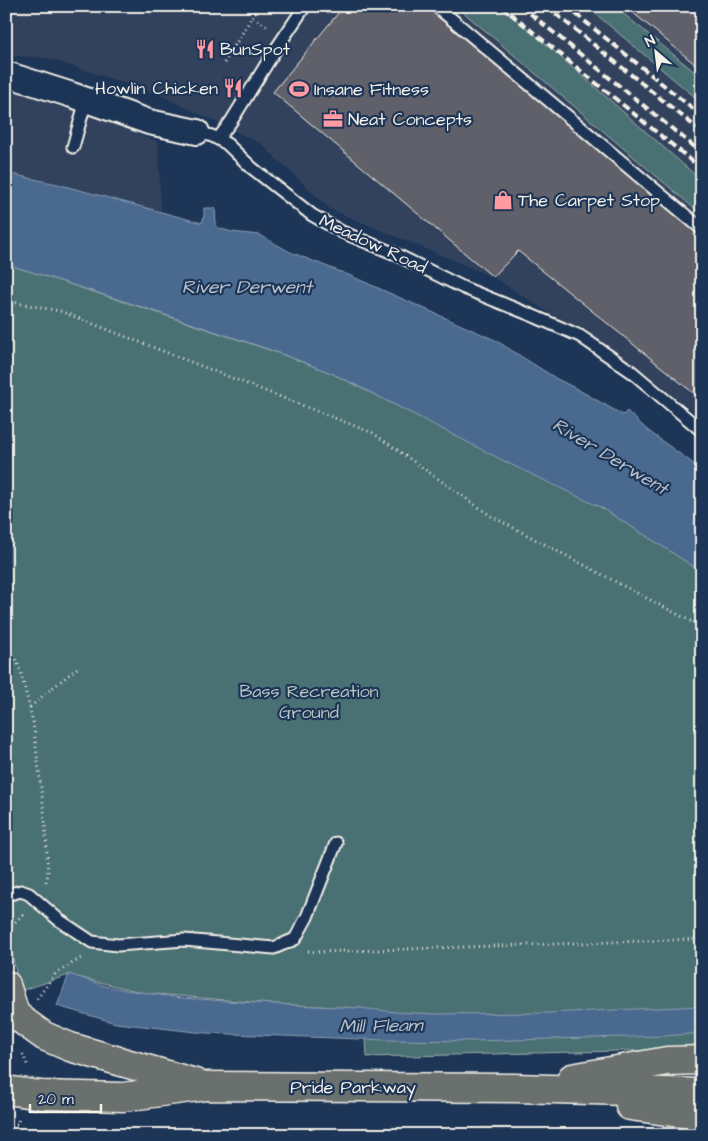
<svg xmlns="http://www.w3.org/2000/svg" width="708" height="1141" font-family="'Architects Daughter',sans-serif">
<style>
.built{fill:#31425d}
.green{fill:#4a6f72;stroke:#9fb0ad}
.water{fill:#49698f;stroke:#8d9fb3}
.building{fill:#60606a;stroke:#f4f1e8}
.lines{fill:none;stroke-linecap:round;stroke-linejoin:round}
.service-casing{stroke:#f4f1e8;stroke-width:15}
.minor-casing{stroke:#f4f1e8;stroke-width:28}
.primary-casing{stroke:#f4f1e8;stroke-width:31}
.path{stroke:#f4f1e8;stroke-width:3;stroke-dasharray:1 4;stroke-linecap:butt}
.service{stroke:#1d3557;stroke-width:11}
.minor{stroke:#1d3557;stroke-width:24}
.primary{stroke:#6b706d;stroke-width:28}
.rail{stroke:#f4f1e8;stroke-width:4;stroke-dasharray:8 4;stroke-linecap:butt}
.labels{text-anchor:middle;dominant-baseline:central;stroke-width:4.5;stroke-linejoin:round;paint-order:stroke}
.poi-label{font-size:18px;fill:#f4f1e8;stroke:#1d3557;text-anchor:start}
.street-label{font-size:18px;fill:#f4f1e8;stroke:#1d3557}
.park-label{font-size:18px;fill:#b8c4bf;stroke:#1d3557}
.water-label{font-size:19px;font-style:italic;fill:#b8c1c9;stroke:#1d3557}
</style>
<rect width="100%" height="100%" fill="#1d3557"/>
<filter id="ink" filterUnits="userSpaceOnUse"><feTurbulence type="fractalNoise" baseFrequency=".02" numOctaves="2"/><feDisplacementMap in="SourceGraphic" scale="10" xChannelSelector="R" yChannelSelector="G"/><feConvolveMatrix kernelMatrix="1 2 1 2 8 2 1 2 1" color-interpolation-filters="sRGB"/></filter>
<g filter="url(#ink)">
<path class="built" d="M6,6h450l246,209v203l-65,-49 -144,-92 -163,-68 -70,-66 -100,-48 -113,-37 -41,-3z
M493,6h209v176z
M6,84h3l149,58 3,70 -104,-28 -51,-11z
M486,1126l161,9h-214z"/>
<path class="green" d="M456,6h43l31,24 172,151v34z
M586,6h28l88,72v25z
M6,265l7,1c65,21 131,42 196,64 41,13 82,27 122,43l271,135 49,31 51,33v477l-335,8 -2,-35 -5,-14 -88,-4 -127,-11 -76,-18 -49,16 -14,-65z"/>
<path class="water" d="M6,173l51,11 145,39 2,-7v-8h11l1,18 5,3 11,3 28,3 30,17 61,24 144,64 62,39 20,10 46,26 4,-4 20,19 55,40v102l-51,-33 -49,-31 -90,-43 -148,-76 -33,-16 -28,-11 -38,-14 -129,-43 -123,-39 -7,-1z
M69,974l36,12 21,4 55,8 91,6 88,4 35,4 40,2 112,-1 155,-7v27l-37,3 -192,5 -88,-1 -180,-7 -89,-10 -59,-17z"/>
<path class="building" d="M344,6h81l277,232v162l-184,-149 -25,26 -220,-185z
M625,6h77v64z"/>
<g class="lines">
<defs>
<path id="service" d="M436,6l266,223
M197,132l15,4 15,8 25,24 60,47 30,17 51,21 71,35 67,27 49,21 52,36 70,59
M218,139l14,-19 42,-68 31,-46
M73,147l13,-47
M6,895l15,-4 8,3 30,26 33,22 26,3 66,-5 90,8 21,-9 12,-22 29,-74"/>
<path id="minor" d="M6,74l66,21 77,27 48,10"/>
<path id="primary" d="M6,985l9,29
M6,1009l9,5 11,9 18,13 26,11 125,36
M572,1078l95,-17 35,-1
M6,1090l35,5 82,2 83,-11 308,2 188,5
M630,1106l72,10"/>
</defs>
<use href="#service" class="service-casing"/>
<use href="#minor" class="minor-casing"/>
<use href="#primary" class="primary-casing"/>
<path class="path" d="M252,17l7,-11
M224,63l28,-46 18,11
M6,118l4,-18
M6,301l54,10 313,122 118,83 203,107 8,6
M694,623l8,-13
M6,642l10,17 5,14 12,49 12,98 3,55 -3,10
M30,707l21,-18 29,-23
M8,929l17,-17
M308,951l8,1 386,-13
M37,999l19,-26 27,-16
M23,1054l5,13
M6,1124h12l1,-7"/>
<use href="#service" class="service"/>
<use href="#minor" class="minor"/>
<use href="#primary" class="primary"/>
<path class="rail" d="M501,6l201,163
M521,6l181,147
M546,6l156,126
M566,6l136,110"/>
</g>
</g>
<defs>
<symbol id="restaurant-bare" viewBox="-9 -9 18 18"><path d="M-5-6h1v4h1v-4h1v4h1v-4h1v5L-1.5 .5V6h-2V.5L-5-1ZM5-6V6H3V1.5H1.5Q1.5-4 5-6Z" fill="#ff9aa2" stroke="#1d3557" stroke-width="2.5" paint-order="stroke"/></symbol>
<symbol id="stadium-bare" viewBox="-9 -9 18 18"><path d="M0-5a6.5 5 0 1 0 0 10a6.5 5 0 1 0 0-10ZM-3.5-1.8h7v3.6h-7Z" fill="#ff9aa2" stroke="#1d3557" stroke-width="2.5" paint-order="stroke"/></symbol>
<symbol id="office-bare" viewBox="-9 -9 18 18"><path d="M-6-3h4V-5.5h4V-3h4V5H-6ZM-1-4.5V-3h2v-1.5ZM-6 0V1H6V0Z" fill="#ff9aa2" stroke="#1d3557" stroke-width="2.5" paint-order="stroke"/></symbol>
<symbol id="shop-bare" viewBox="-9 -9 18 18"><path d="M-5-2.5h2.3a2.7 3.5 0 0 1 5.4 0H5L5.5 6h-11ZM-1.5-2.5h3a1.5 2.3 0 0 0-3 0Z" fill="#ff9aa2" stroke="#1d3557" stroke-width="2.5" paint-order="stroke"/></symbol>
</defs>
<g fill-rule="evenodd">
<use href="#restaurant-bare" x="191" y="35" width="28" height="28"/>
<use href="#restaurant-bare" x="219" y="74" width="28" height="28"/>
<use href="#stadium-bare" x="285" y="75" width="28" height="28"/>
<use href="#office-bare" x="319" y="105" width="28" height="28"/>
<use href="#shop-bare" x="489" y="186" width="28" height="28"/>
</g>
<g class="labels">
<g class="poi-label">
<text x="220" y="49">BunSpot</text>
<text x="218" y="88" text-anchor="end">Howlin Chicken</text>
<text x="314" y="89">Insane Fitness</text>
<text x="348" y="119">Neat Concepts</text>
<text x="518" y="200">The Carpet Stop</text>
</g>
<g class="street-label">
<text transform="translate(373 244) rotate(25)">Meadow Road</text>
<text x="353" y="1087">Pride Parkway</text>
</g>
<g class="park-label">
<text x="309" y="691">Bass Recreation<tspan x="309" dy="21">Ground</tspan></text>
</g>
<g class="water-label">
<text x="247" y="287">River Derwent</text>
<text transform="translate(610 457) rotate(31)">River Derwent</text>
<text transform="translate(381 1026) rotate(-1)">Mill Fleam</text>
</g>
</g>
<rect width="708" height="1141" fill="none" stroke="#1d3557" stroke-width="25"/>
<rect x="12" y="12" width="683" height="1116" fill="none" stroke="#f4f1e8" stroke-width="2" filter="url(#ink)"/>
<g transform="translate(656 52) rotate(332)" stroke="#1d3557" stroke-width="4" paint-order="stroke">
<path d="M0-4L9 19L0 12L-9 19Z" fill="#f4f1e8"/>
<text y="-8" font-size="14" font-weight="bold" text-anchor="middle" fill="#f4f1e8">N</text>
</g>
<path d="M30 1104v8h71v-8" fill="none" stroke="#f4f1e8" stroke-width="2.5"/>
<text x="38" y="1104" font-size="15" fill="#f4f1e8" stroke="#1d3557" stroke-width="4" paint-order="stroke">20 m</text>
</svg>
